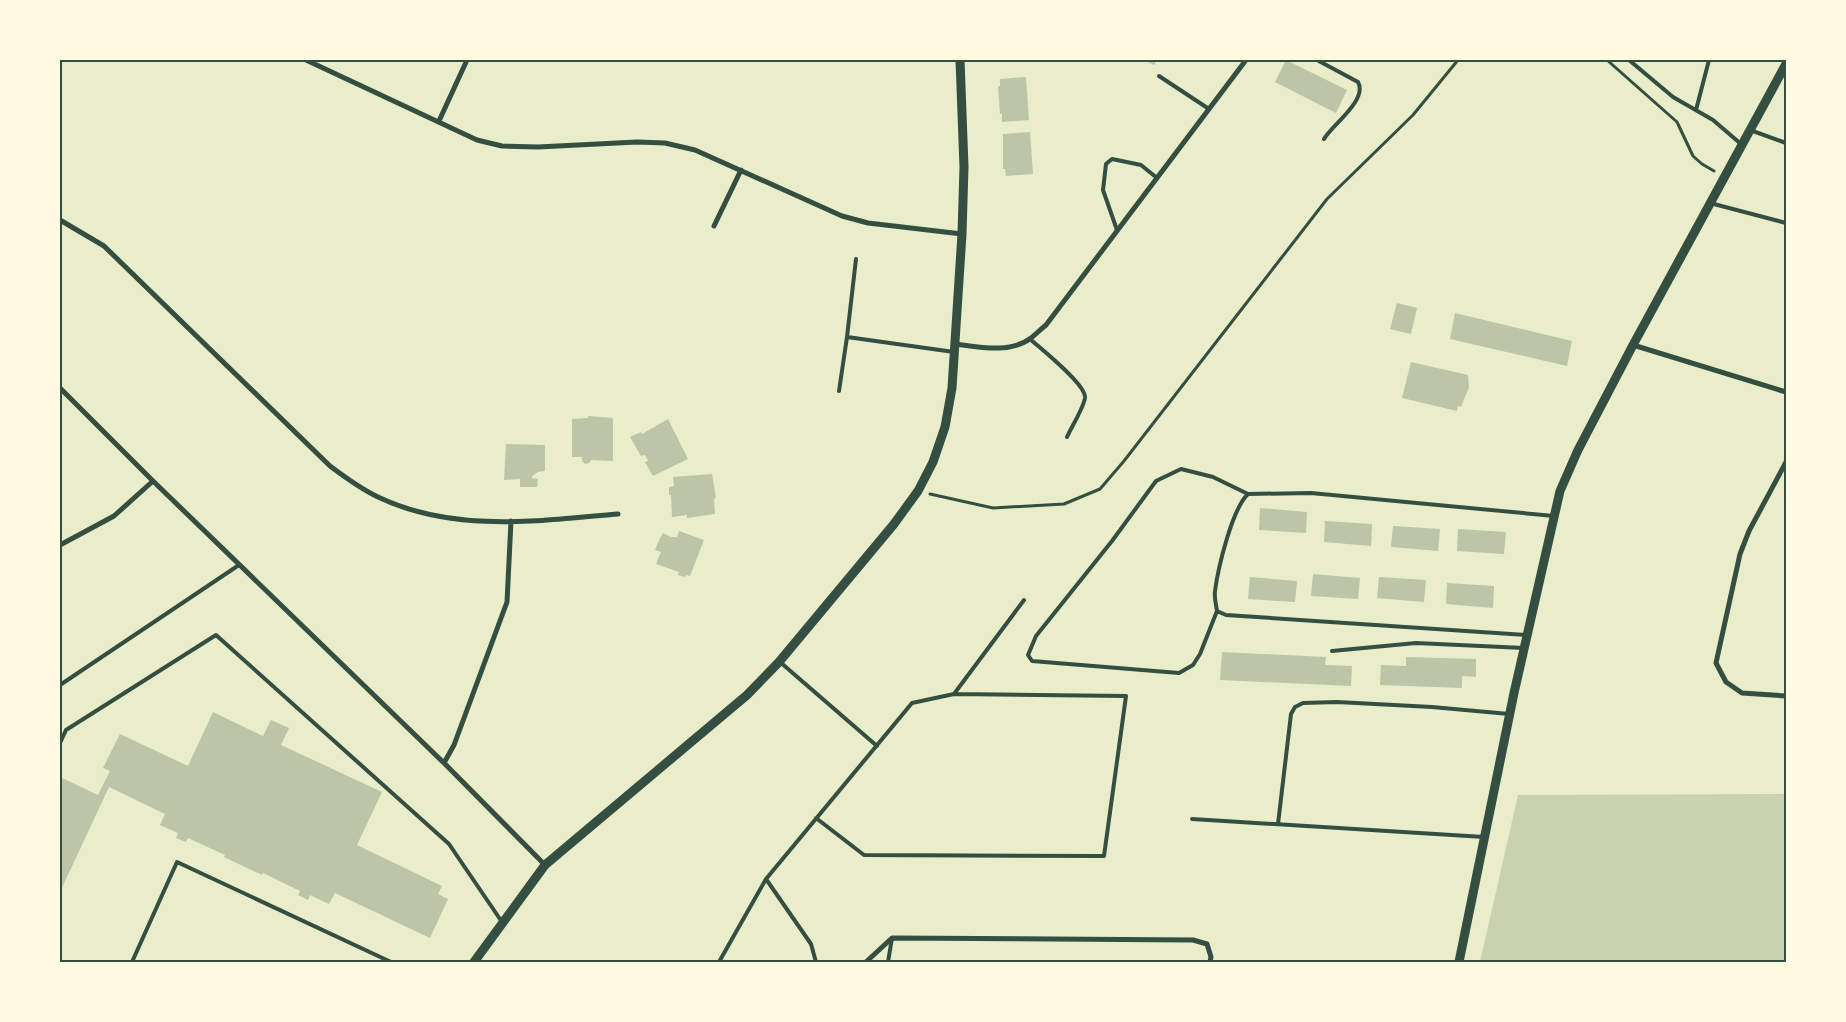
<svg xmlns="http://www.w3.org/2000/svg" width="1846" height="1022" font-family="Signika,sans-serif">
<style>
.green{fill:#cad2ad}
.building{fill:#bcc5a7}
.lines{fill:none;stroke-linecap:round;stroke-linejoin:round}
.path{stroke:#344e41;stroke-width:3}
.service{stroke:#344e41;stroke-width:4}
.minor{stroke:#344e41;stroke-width:5}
.tertiary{stroke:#344e41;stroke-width:9}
.neatline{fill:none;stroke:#344e41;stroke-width:2}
</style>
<rect width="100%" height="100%" fill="#e9edc9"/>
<path class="green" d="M1786,794v168h-306l38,-167z"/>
<path class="building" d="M1143,60h14l-3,5z
M1286,60l61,30 -11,23 -61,-31z
M1026,77l3,43 -27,2v-8h-2l-2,-28h2v-7z
M1030,132l3,42 -27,2 -1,-7h-2v-35z
M1397,303l20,5 -6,26 -21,-5z
M1455,313l117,28 -5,25 -117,-27z
M1411,362l57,13 1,12 -8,20 -3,-1 -1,5 -55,-13z
M588,416l25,2v43l-22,-1 -2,3 -4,1 -3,-3v-4h-10v-38l16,-1z
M668,419l20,40 -35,17 -8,-14 3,-1 -3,-6 -4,1 -11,-19 11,-5 1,2z
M506,444l39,1v26l-7,1 -6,4v2l6,1 -1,8h-17v-8l-16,1z
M712,474l4,24 -2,1 1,15 -28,4v-3l-15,2 -1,-22h-2v-8l5,-1 -1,-9z
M1260,508l47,4 -1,21 -47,-3z
M1325,521l47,3 -1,22 -47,-4z
M1393,526l47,3 -2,22 -47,-4z
M1458,529l48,3 -2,22 -47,-3z
M679,531l25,9 -14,36 -4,-1 -1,2 -7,-2 1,-3 -23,-8 5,-12 -6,-2 5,-12 3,-5 8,4h6z
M1313,574l47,4 -2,21 -47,-3z
M1250,577l47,4 -2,21 -47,-3z
M1379,577l47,3 -2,22 -47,-4z
M1447,583l47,3 -1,22 -47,-4z
M1222,652l104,5 -1,8 27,1 -1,20 -131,-6z
M1406,657l70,2v18l-14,-1v12l-82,-3 1,-20 25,1z
M213,712l50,24 8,-16 18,8 -8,17 101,47 -25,53 85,41 -4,8 10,5 -18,39 -95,-45 -6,11 -19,-9 -2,5 -10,-5 2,-4 -37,-18 -1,2 -38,-18 1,-2 -37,-17 -2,4 -10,-4 2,-5 -18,-8 5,-11 -56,-27 -49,105v-115l38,18 12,-24 -7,-3 17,-34 68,32z"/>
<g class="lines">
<path class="path" d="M1607,60l70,62 16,34 9,8 12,7
M930,494l63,14 71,-4 36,-15 24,-28 203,-262 86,-84 45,-55"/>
<path class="service" d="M1317,60l41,22c10,18 -26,43 -34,57
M1629,60l44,37 40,23 28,24
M1159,76l50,33
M1696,110l13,-50
M1750,130l36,13
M1710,203l76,20
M1117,230l-14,-40 3,-26 6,-5 29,6 16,13
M856,259l-9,78 107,15
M1030,339c11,10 57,46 55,59 -2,11 -13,28 -18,39
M839,391l8,-54
M1217,611l-17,43 -7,11 -14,8 -147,-12 -4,-6 8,-19 76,-95 44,-60 25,-12 32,8 35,17
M1527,635l-301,-20 -9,-4c-1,-7 -3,-14 -2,-20 3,-23 17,-82 33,-97l63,-1 243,23
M1332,651l84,-8 108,5
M780,662l97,84
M60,685l179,-120
M60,743l6,-13 150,-95 233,209 53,78
M816,818l48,37 240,1 22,-160 -172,-2
M1192,819l292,18
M1278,824l13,-110 4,-7 8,-4 34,-1 95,5 77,7
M766,879l146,-176 42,-9 70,-94
M132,962l45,-100 214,100
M719,962l47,-83 45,65 5,18
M888,962l4,-24"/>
<path class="minor" d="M306,60l171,80 25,6 36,1 99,-5 28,1 30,7 147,66 26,7 94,11
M439,121l28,-61
M60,220l44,26 226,220c16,12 31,23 48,31 75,36 161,24 240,17
M714,226l27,-56
M955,344c24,3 55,10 76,-6 5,-4 10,-9 15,-13l200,-265
M1633,345l153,47
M60,388l93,93 291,282 101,102
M1786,462l-37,69 -9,23 -24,109 10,19 16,11 44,3
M60,545l54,-29 39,-35
M444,763l10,-18 53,-143 4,-81
M866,962l26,-24 301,2 14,4 4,13 -1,5"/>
<path class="tertiary" d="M474,962l71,-97 202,-170 32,-33 115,-138 24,-33 15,-29 12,-35 7,-39 10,-154 2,-67 -4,-107
M1459,962l55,-269 46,-202 18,-41 55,-105 153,-281"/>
</g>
<rect width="1846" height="1022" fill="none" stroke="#fefae0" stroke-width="122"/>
<rect x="61" y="61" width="1724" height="900" class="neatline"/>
</svg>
